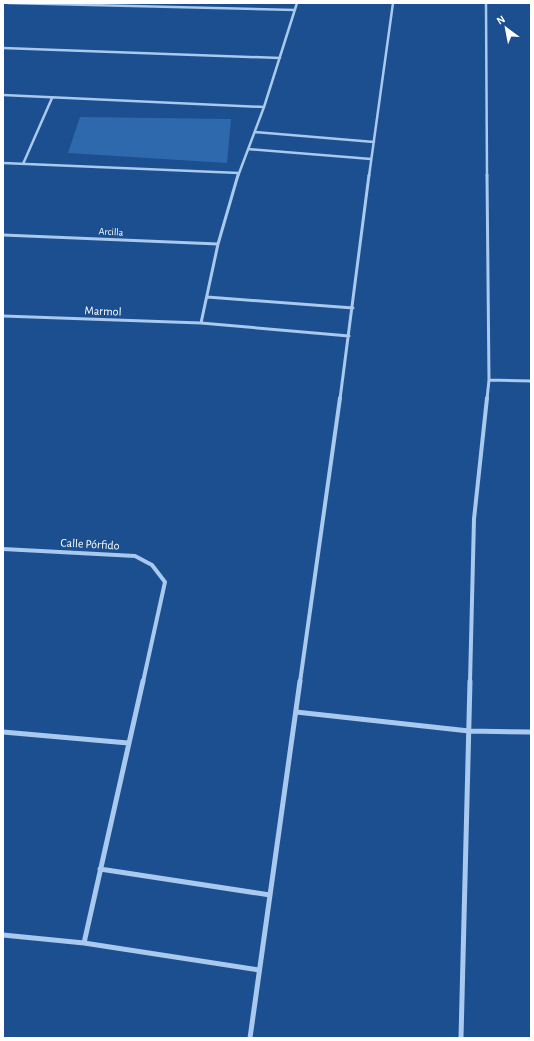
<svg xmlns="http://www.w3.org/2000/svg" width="534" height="1041" font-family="'Alegreya Sans',sans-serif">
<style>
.green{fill:#2e69ad}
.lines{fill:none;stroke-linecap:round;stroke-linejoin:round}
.street-far3{stroke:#a9c9ee;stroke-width:2.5}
.street-far2{stroke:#a9c9ee;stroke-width:3}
.street-far1{stroke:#a9c9ee;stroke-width:4}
.street{stroke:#a9c9ee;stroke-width:5}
.labels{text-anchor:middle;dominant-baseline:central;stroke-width:3;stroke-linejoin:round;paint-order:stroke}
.far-street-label{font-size:10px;fill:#fff;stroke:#1b4f8f}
.street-label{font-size:12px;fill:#fff;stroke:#1b4f8f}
</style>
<rect width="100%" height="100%" fill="#1b4f8f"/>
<path class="green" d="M80,117l151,2 -4,44 -159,-10z"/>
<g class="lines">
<path class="street-far3" d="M8,3l287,7
M486,3l1,173
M3,48l277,10
M3,95l261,12
M255,132l119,10
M248,149l123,10
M3,163l236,10
M23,164l29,-66
M238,176l26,-69 33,-104
M369,176l24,-173"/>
<path class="street-far2" d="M238,175l-20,69 -17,79 148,13
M3,235l215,9
M207,297l146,11
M3,316l198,7
M489,380l42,1
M340,399l29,-224
M487,399l2,-19 -2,-205"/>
<path class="street-far1" d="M3,549l132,7 17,9 13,17 -22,100
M300,682l40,-284
M470,682l4,-163 13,-121"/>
<path class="street" d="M296,712l173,19 62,1
M3,732l125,11
M100,869l170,26
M3,935l81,8 175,27
M84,943l59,-262
M250,1038l50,-357
M461,1038l9,-357"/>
</g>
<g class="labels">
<g class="far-street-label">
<text transform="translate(111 232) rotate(3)">Arcilla</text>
</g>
<g class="street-label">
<text transform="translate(103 311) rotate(2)">Marmol</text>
<text transform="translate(90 544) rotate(3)">Calle Pórfido</text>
</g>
</g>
<rect width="534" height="1041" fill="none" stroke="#ffffff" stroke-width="8"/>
<g transform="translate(506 28) rotate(328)" stroke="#1b4f8f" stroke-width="3" paint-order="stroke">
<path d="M0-3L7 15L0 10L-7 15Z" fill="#ffffff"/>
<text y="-6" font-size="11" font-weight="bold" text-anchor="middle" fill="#ffffff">N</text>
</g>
</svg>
